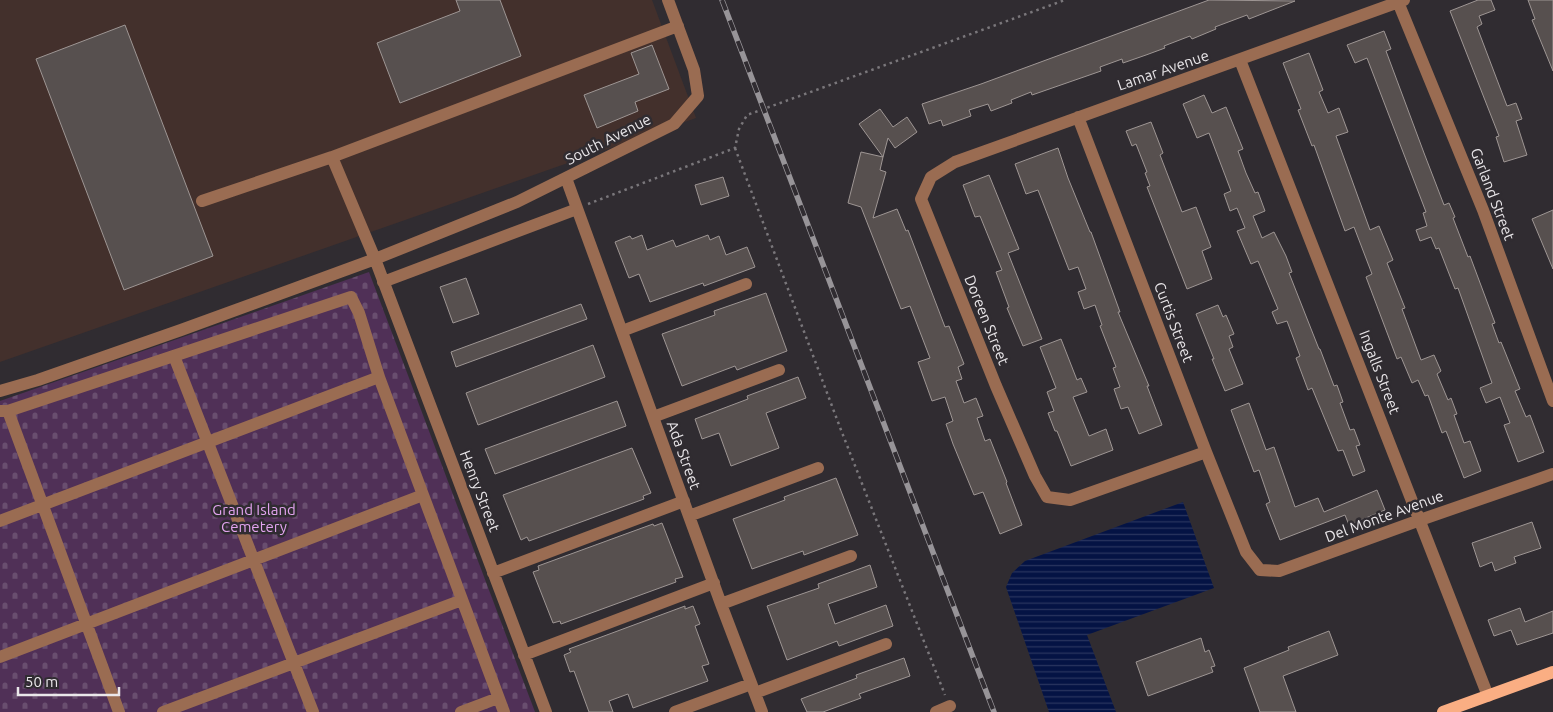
<svg xmlns="http://www.w3.org/2000/svg" width="1553" height="712" font-family="Ubuntu,sans-serif">
<style>
.industrial{fill:#43302c}
.cemetery{fill:url(#cemetery-stones)}
.water{fill:url(#water-rules)}
.building{fill:#57504f;stroke:#9e9694}
.lines{fill:none;stroke-linecap:round;stroke-linejoin:round}
.path{stroke:#7a777b;stroke-width:2.5;stroke-dasharray:2.5 4;stroke-linecap:butt}
.minor{stroke:#9a6c52;stroke-width:12}
.major{stroke:#faae83;stroke-width:12}
.rail-casing{stroke:#979498;stroke-width:5.5}
.rail{stroke:#302c31;stroke-width:4;stroke-dasharray:11;stroke-linecap:butt}
.labels{text-anchor:middle;dominant-baseline:central;stroke-width:5;stroke-linejoin:round;paint-order:stroke}
.street-label{font-size:15px;fill:#eae7ea;stroke:#302c31}
.park-label{font-size:15px;fill:#e3a4f0;stroke:#302c31}
</style>
<defs>
<pattern id="cemetery-stones" width="16" height="16" patternUnits="userSpaceOnUse" patternTransform="scale(1.25)"><rect width="16" height="16" fill="#503057"/><path d="M2 7V4a2 2 0 0 1 4 0v3zM10 15v-3a2 2 0 0 1 4 0v3z" fill="#694e6f"/></pattern>
<pattern id="water-rules" width="6" height="5" patternUnits="userSpaceOnUse" patternTransform="scale(1.25)"><rect width="6" height="5" fill="#041344"/><path d="M0 2.5h6" fill="none" stroke="#29355f"/></pattern>
</defs>
<rect width="100%" height="100%" fill="#302c31"/>
<path class="industrial" d="M0,0h652l44,118 -696,244z"/>
<path class="cemetery" d="M369,272l166,440h-535v-311z"/>
<path class="water" d="M1183,502l31,86 -127,47 29,77h-67l-43,-125 6,-14 13,-12z"/>
<path class="building" d="M456,0h44l21,56 -121,47 -23,-60 83,-32z
M1209,0l86,1 -46,18 -2,-4 -32,12 1,2 -24,10 -2,-3 -26,10 1,2 -19,7 -23,8 -1,-4 -22,8 1,4 -69,24 -1,-3 -20,8 1,3 -21,8 -3,-7 -19,6 2,6 -28,10 -2,-6 -12,4 -7,-20 59,-20z
M1478,0h13l4,10 -16,6 3,8 -5,3 30,79 9,-3 6,16 -6,2 11,34 -23,7 -8,-25 3,-1 -49,-125z
M1528,0h25v71l-21,-51 3,-1z
M125,25l88,231 -89,34 -88,-231z
M1384,31l7,18 -5,2 38,102 20,52 5,-2 6,14 -2,1 15,39 2,-1 25,67 -3,1 7,19 2,-1 19,47 -5,2 11,26 4,-2 14,37 -26,10 -14,-37 6,-2 -10,-26 -14,6 -6,-15 12,-5 -34,-95 -3,1 -16,-41 -3,1 -5,-12 -11,4 -4,-11 11,-4 -4,-13 3,-1 -59,-154 -12,5 -8,-18z
M652,45l17,44 -34,13 3,9 -41,17 -13,-33 55,-21 -8,-21z
M1309,53l14,37 -4,2 9,21 11,-5 9,24 -12,4 34,94 9,-4 14,34 -6,3 18,45 -3,1 19,51 13,-5 7,16 -4,3 11,26 3,-2 6,16 -3,1 10,28 6,-2 11,30 -17,7 -18,-47 -4,2 -14,-38 -3,1 -7,-16 -6,3 -11,-26 -4,2 -31,-82 6,-3 -18,-47 -9,4 -31,-86 -2,1 -14,-36 3,-1 -18,-46z
M1204,95l8,18 14,-6 17,42 -5,2 8,22 9,20 3,-1 7,19 -12,5 9,22 12,-6 12,24 6,16 -3,1 30,76h1l14,37 3,-1 6,17 -3,1 10,27 4,-1 6,16 -4,1 9,25 -12,5 -10,-26 -5,1 -26,-63 -4,2 -12,-32 4,-2 -13,-35 -10,3 -5,-12 6,-3 -20,-48 -7,3 -14,-33 8,-3 -8,-20 -7,3 -6,-17 7,-3 -22,-58 -12,5 -14,-34z
M880,109l13,18 14,-10 10,15 -22,16 -7,-10 -5,19 -24,-33z
M1151,122l12,31 -3,2 22,57 14,-5 15,40 -9,4 10,28 -25,10 -40,-102 3,-1 -5,-13 2,-1 -11,-28 -4,2 -6,-15z
M1058,148l10,30 22,54h1l29,80h-2l31,74h-2l15,39 -23,9 -11,-27 -7,2 -7,-20 6,-2 -7,-19 3,-1 -16,-41 2,-1 -7,-20 -11,4 -6,-17 8,-3 -8,-22 -9,3 -31,-80 -12,4 -11,-30z
M861,152l22,5 -3,13 6,2 -13,46 24,-9 9,22 2,-1 37,97 4,-1 15,38 -6,3 4,12 -6,2 8,22 12,-5 7,18 -6,2 8,23 5,-2 17,43 -1,1 16,42 -22,9 -17,-42 -9,3 -21,-51 -7,-20 7,-3 -8,-24 -13,4 -14,-39 12,-4 -20,-52 -9,3 -40,-102 -13,-4z
M989,175l30,74 -11,4 34,86 -19,7 -16,-38 2,-1 -13,-35 6,-2 -22,-54 -5,1 -12,-32z
M723,177l6,19 -28,9 -6,-20z
M1553,210v59l-21,-50z
M642,235l5,15 26,-10 3,7 32,-12 2,5 9,-4 7,19 21,-8 8,20 -51,19 -1,-3 -53,19 -11,-28 -10,4 -14,-36 15,-6 2,3z
M466,278l13,36 -26,9 -13,-36z
M766,293l21,58 -50,19 -2,-4 -53,20 -20,-52 53,-19 -1,-4z
M581,304l6,15 -131,48 -5,-15z
M1218,305l5,12 3,-2 8,19 -5,2 4,11 -4,2 14,35 -18,7 -13,-32h2l-18,-45z
M1061,339l16,41 4,-2 6,14 -14,5 16,39 17,-7 7,21 -42,16 -14,-35h-2l-7,-18 6,-2 -7,-19 9,-4 -16,-41z
M593,345l12,32 -127,48 -12,-32z
M798,377l8,21 -40,15 13,35 -48,18 -12,-33 -17,6 -7,-20 53,-20 -1,-3z
M617,401l9,25 -131,48 -10,-25z
M1249,403l17,47 8,-3 21,60 23,-9 6,14 53,-22 8,20 -36,15 -4,-10 -65,25 -14,-36 4,-2 -11,-32 -5,2 -23,-62z
M632,448l19,45 -8,3 1,3 -115,42 -2,-4 -6,3 -18,-45z
M836,478l22,57 -54,20 -1,-4 -51,18 -19,-50 52,-19 -1,-3z
M1532,522l9,26 -27,9 2,6 -21,8 -3,-9 -12,5 -8,-24z
M662,523l21,54 -8,2 1,3 -115,42 -1,-3 -7,2 -20,-51 6,-2 -1,-4 115,-42 1,2z
M870,565l7,22 -49,17 7,20 51,-19 7,21 -54,20 -2,-5 -50,19 -20,-54 52,-18 -1,-4z
M685,606v3l8,-3 7,18 -5,2 14,38 -7,2 6,15 -75,27 -5,-14 -19,7 4,11h-24l-15,-41 -4,1 -6,-17 7,-3 -2,-3z
M1520,608l5,14 28,-11v22l-36,12 -6,-15 -17,6 -6,-16z
M1329,631l9,24 -55,21 13,36h-36l-16,-44 45,-18 -1,-3z
M1201,638l4,14 4,-2 6,16 -4,1 2,5 -65,24 -12,-34z
M904,658l6,18 -51,18 2,4 -38,14h-16l-6,-13 56,-21 -1,-3z"/>
<g class="lines">
<path class="path" d="M735,148l106,282 104,265
M588,204l147,-56 4,-19 8,-14 318,-115"/>
<path class="minor" d="M1398,2l85,208 70,191
M1240,60l248,636
M1078,117l128,335 40,100 14,18 19,1 141,-51 133,-46
M332,157l43,102 171,453
M566,178l155,426 41,108
M202,201l130,-44 346,-131
M383,282l194,-73
M622,331l124,-47
M174,356l139,356
M0,391l38,-11 143,-50 194,-71 142,-57 157,-78 24,-28 -4,-26 -26,-70
M0,411h8l343,-114 8,16 20,64 125,335
M8,411l111,301
M653,417l126,-47
M1206,452l-136,48 -23,-3 -12,-21 -39,-90 -75,-187 10,-22 24,-15 449,-162
M689,516l129,-48
M0,521l379,-144
M493,573l191,-72
M721,604l130,-48
M524,655l190,-72
M0,657l423,-162
M755,693l131,-49
M163,712l299,-112
M461,712l37,-14
M675,712l76,-28
M936,712l14,-6"/>
<path class="major" d="M1443,712l110,-40"/>
<defs>
<path id="rail" d="M722,0l272,712"/>
</defs>
<use href="#rail" class="rail-casing"/>
<use href="#rail" class="rail"/>
</g>
<g class="labels">
<g class="street-label">
<text transform="translate(1163 70) rotate(-19)">Lamar Avenue</text>
<text transform="translate(608 139) rotate(-27)">South Avenue</text>
<text transform="translate(1493 194) rotate(69)">Garland Street</text>
<text transform="translate(987 320) rotate(68)">Doreen Street</text>
<text transform="translate(1174 322) rotate(69)">Curtis Street</text>
<text transform="translate(1380 372) rotate(69)">Ingalls Street</text>
<text transform="translate(684 455) rotate(70)">Ada Street</text>
<text transform="translate(480 491) rotate(69)">Henry Street</text>
<text transform="translate(1384 516) rotate(-20)">Del Monte Avenue</text>
</g>
<g class="park-label">
<text x="254" y="509">Grand Island<tspan x="254" dy="17">Cemetery</tspan></text>
</g>
</g>
<path d="M18 687v8h101v-8" fill="none" stroke="#eae7ea" stroke-width="2.5"/>
<text x="25" y="687" font-size="15" fill="#eae7ea" stroke="#302c31" stroke-width="4" paint-order="stroke">50 m</text>
</svg>
